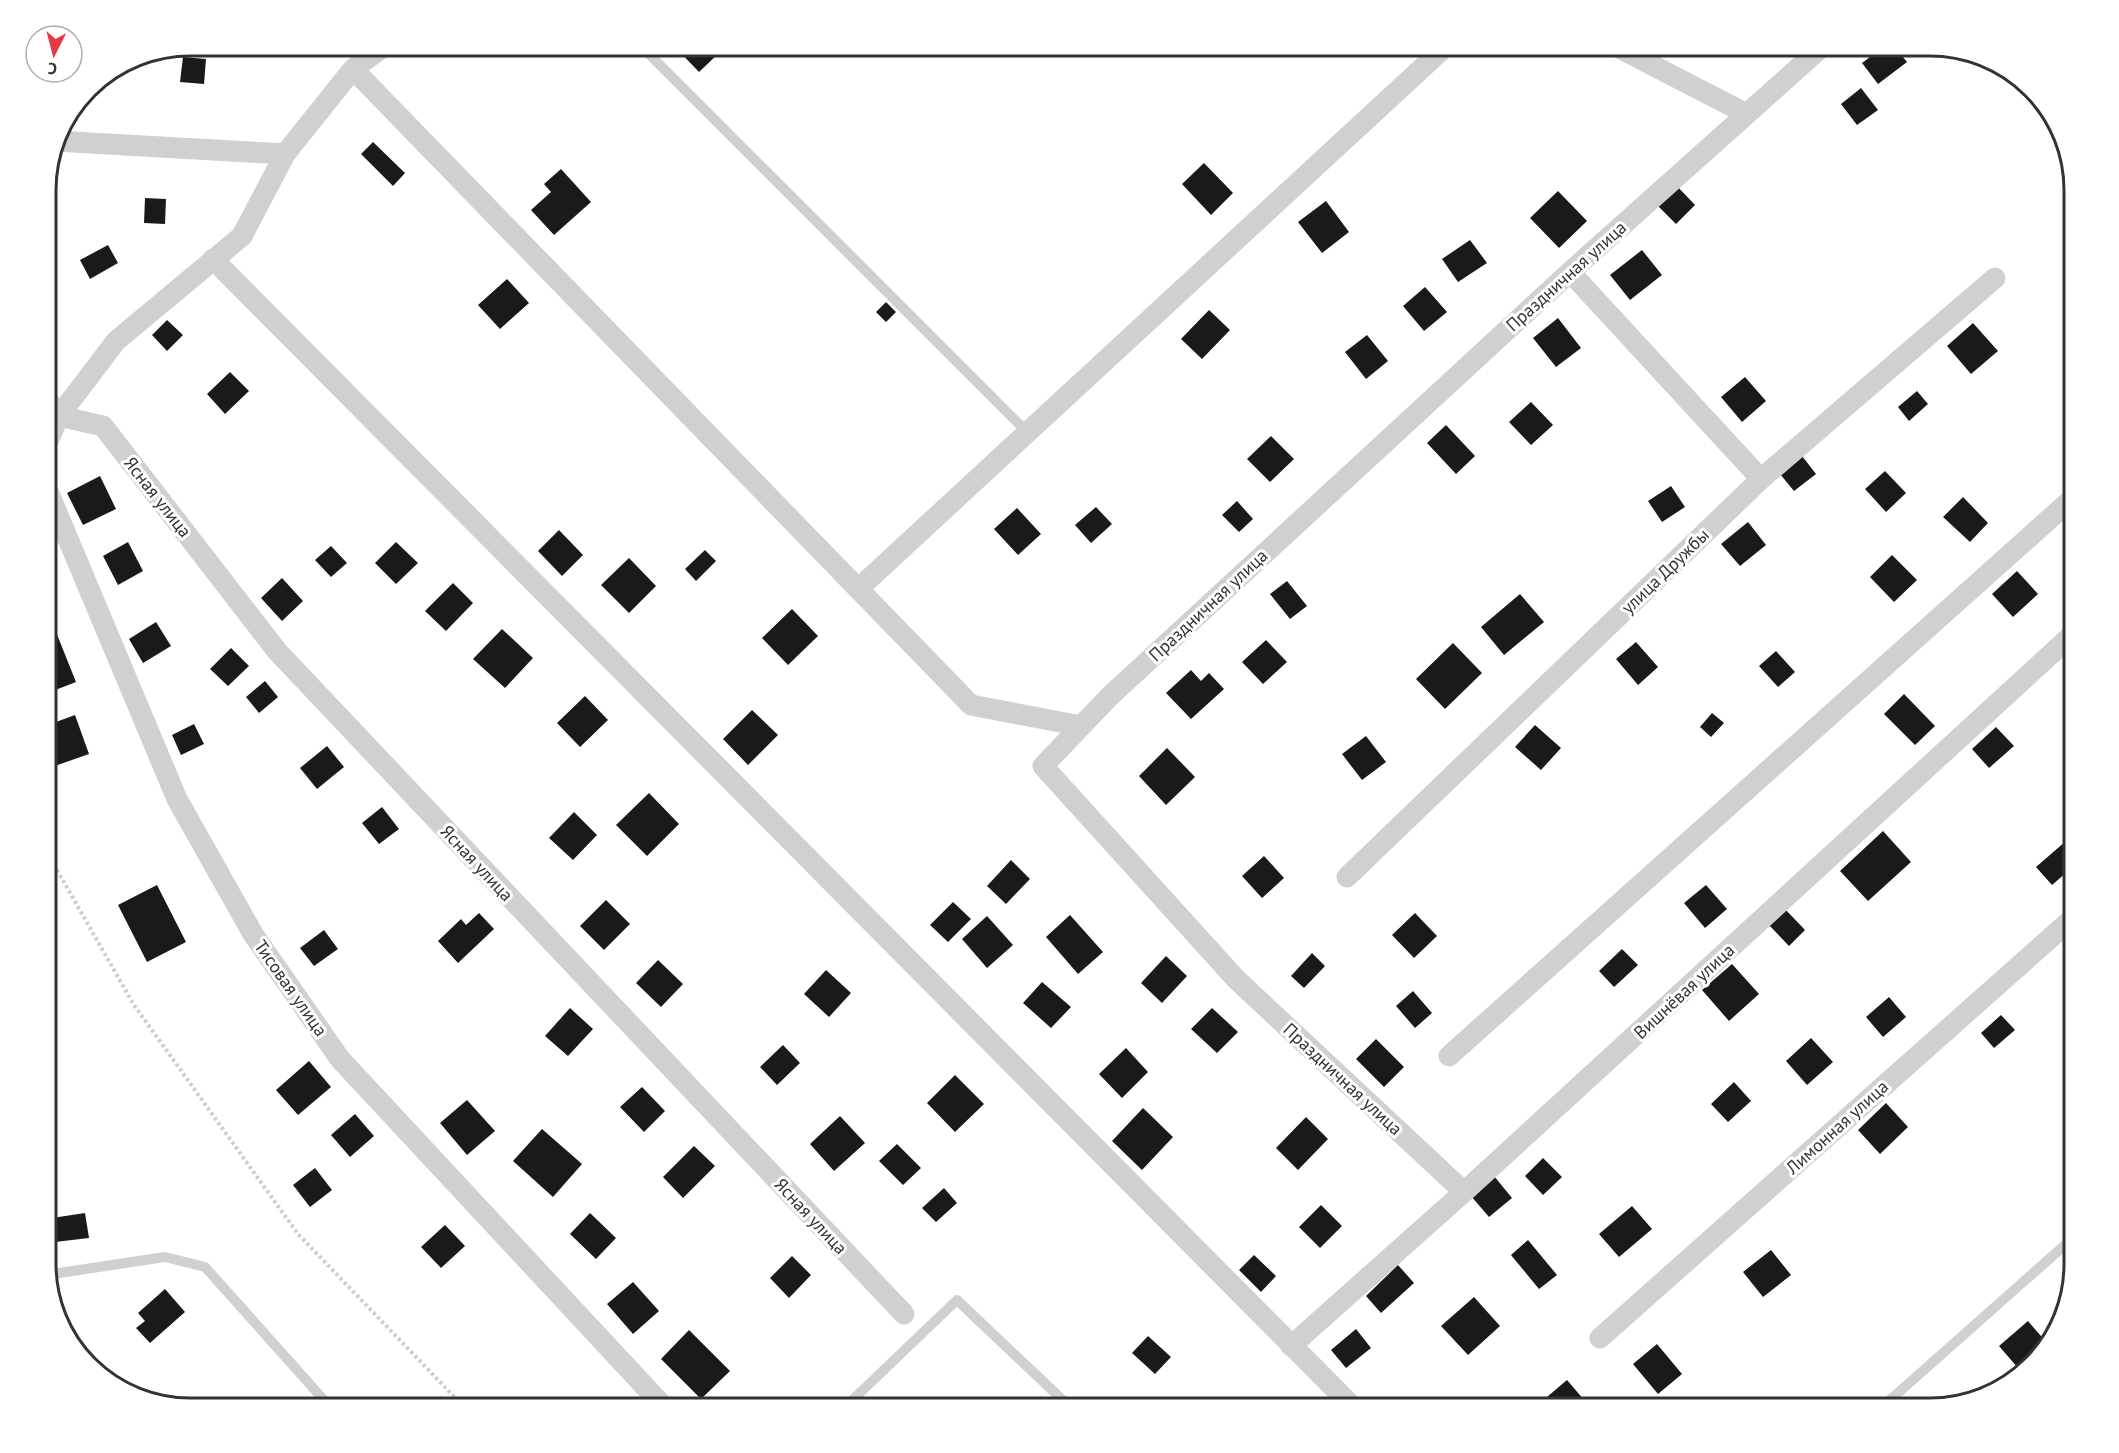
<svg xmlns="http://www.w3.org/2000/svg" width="2119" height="1453" font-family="'PT Sans',sans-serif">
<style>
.building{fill:#1a1a1a}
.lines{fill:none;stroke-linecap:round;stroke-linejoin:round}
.path{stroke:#cdcdcd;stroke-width:4;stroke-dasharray:3 3;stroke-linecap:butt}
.lane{stroke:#d0d0d0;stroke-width:10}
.street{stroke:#d0d0d0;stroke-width:21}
.labels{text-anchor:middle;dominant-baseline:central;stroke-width:6;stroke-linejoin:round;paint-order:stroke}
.street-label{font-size:18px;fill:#333;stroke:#fff}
.rim{fill:none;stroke:#333;stroke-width:3}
</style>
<rect width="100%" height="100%" fill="#fff"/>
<path class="building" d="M673,45h49l-5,5 2,3 -20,19z
M1886,45h7l14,17 -29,22 -16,-21z
M183,57l23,2 -2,25 -24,-2z
M1861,88l17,22 -21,15 -16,-21z
M373,142l32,31 -12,13 -32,-32z
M1204,163l29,30 -22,22 -29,-31z
M561,169l30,33 -37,33 -23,-25 20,-18 -7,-8z
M1676,185l19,20 -19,19 -20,-20z
M1558,191l29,30 -28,27 -29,-30z
M145,198l21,1 -1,25 -21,-1z
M1326,201l23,31 -27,21 -24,-31z
M1470,240l17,23 -29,19 -16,-23z
M108,245l10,18 -28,16 -10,-19z
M1642,250l20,25 -32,25 -20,-25z
M507,279l22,24 -29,26 -22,-24z
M1425,287l22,25 -23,19 -21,-25z
M886,302l10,10 -10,10 -10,-10z
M1209,310l21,20 -28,29 -21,-20z
M1558,318l23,30 -25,19 -23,-29z
M167,320l16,15 -16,16 -15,-16z
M1973,323l25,28 -27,23 -24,-28z
M1367,335l21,26 -22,18 -21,-27z
M230,372l19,19 -24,23 -18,-20z
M1745,377l21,24 -24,21 -21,-25z
M1917,391l11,13 -19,17 -11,-14z
M1531,402l22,23 -22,20 -22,-23z
M1446,425l29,31 -19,18 -29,-31z
M1271,436l23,23 -24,23 -23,-23z
M1802,456l14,18 -22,17 -14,-17z
M1885,471l21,22 -20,19 -21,-23z
M100,476l16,33 -33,16 -16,-32z
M1671,486l14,21 -23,15 -14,-21z
M1963,497l25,26 -18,19 -27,-25z
M1237,501l16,18 -14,13 -17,-17z
M1096,507l16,17 -21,19 -16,-18z
M1017,508l24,26 -23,21 -24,-26z
M1748,522l18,23 -26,21 -19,-22z
M559,530l24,25 -21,21 -24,-25z
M128,542l15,29 -25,14 -15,-29z
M396,542l22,21 -22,21 -21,-21z
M331,546l16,17 -16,14 -16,-17z
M705,550l11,11 -20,20 -11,-12z
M1892,555l25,25 -23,22 -24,-25z
M629,558l27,28 -27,27 -28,-28z
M2017,571l21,23 -25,23 -21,-23z
M282,578l21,23 -21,20 -21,-23z
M1287,581l20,25 -17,13 -20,-25z
M453,583l20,20 -27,28 -21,-20z
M1520,594l24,28 -40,33 -23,-28z
M792,609l26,27 -30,29 -26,-27z
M156,622l15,24 -28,17 -14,-24z
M502,629l31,29 -28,30 -32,-29z
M56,632l20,50 -31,12v-58z
M1266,640l21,22 -24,22 -21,-22z
M1636,642l22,25 -20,18 -22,-26z
M1453,643l29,30 -37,36 -29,-30z
M231,648l18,18 -21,20 -18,-17z
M1776,651l19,21 -17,15 -19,-21z
M1191,670l10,11 8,-8 15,16 -33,30 -25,-26z
M265,681l13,16 -19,16 -13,-16z
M1904,694l31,32 -20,19 -31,-31z
M585,696l23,24 -28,27 -23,-24z
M752,710l26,25 -30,30 -25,-26z
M1712,713l12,10 -13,14 -11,-10z
M75,715l14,39 -37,13 -7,-19v-22z
M194,724l10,20 -23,11 -9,-20z
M1535,725l26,23 -20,22 -26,-23z
M1996,727l18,19 -25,22 -17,-19z
M1366,736l20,26 -24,18 -20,-26z
M327,746l17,21 -27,22 -17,-21z
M1167,748l28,29 -29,28 -27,-29z
M649,793l30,31 -32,32 -31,-31z
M382,807l17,22 -20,15 -17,-21z
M574,812l23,23 -24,25 -24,-22z
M1883,831l28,31 -43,39 -28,-30z
M2066,841l8,8v17l-22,19 -16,-18z
M1264,856l20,22 -22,20 -20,-22z
M1011,860l19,19 -24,25 -19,-18z
M157,885l29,57 -39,20 -29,-57z
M1706,885l21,24 -22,19 -21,-25z
M606,900l24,24 -26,26 -24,-24z
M953,902l18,17 -23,23 -18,-17z
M1785,909l20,21 -16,16 -20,-21z
M479,913l15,16 -36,34 -20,-22 23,-22 5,6z
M1415,913l22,23 -23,22 -22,-23z
M1070,915l33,37 -25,22 -32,-37z
M987,916l26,29 -26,23 -25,-29z
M324,930l14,19 -24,17 -14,-18z
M1622,949l16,16 -24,22 -15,-16z
M1312,953l13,13 -21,22 -13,-12z
M1166,956l21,20 -25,27 -21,-20z
M658,960l25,24 -22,23 -25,-24z
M1732,964l27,30 -30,27 -27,-31z
M826,970l25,23 -22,24 -25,-23z
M1042,982l29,25 -20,21 -28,-25z
M1413,991l19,22 -17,15 -19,-22z
M1889,997l17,20 -23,20 -17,-20z
M570,1008l23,21 -25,27 -23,-20z
M1212,1008l26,24 -21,21 -26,-24z
M2001,1015l14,15 -21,18 -13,-15z
M1811,1038l22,24 -26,23 -21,-24z
M1376,1039l28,28 -20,20 -28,-28z
M783,1045l17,18 -23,22 -17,-18z
M1126,1048l22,24 -26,26 -23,-24z
M309,1061l22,26 -33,28 -22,-25z
M955,1075l29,29 -29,28 -28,-29z
M1734,1082l17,19 -23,21 -17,-18z
M642,1087l23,24 -21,21 -24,-25z
M467,1100l28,31 -28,24 -27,-32z
M1886,1103l22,24 -28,27 -22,-24z
M1143,1108l30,29 -31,33 -30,-29z
M355,1114l19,22 -24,21 -19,-22z
M840,1116l25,27 -31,28 -24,-27z
M1306,1117l22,22 -30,31 -22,-22z
M542,1129l40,35 -29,33 -40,-36z
M897,1144l24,24 -18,17 -24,-24z
M694,1146l21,20 -32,32 -20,-21z
M1543,1158l19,19 -19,18 -18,-19z
M315,1168l17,22 -22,17 -17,-22z
M1494,1176l18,22 -23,19 -18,-21z
M944,1188l13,15 -21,19 -14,-14z
M1321,1205l21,21 -22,22 -21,-21z
M1632,1206l20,23 -33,28 -20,-23z
M85,1213l4,25 -34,4 -3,-24z
M590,1213l26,25 -20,21 -26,-25z
M445,1225l20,21 -24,22 -20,-21z
M1528,1240l29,35 -18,14 -28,-34z
M1771,1250l20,25 -28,22 -20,-25z
M1254,1255l22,21 -15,16 -22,-22z
M792,1256l19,19 -22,23 -19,-20z
M1398,1265l16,18 -33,30 -15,-17z
M633,1282l26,29 -26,23 -26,-30z
M165,1289l20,23 -35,31 -14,-15 9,-7 -7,-8z
M1474,1297l26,29 -32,29 -27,-29z
M2028,1321l19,22 -29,25 -19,-22z
M1356,1329l15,19 -25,20 -15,-18z
M689,1330l41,41 -29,28 -40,-40z
M1148,1336l23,21 -16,17 -23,-21z
M1657,1344l25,30 -24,20 -25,-30z
M1567,1380l24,28h-57z
M976,1397l11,11h-23z
M1291,1397l10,11h-22z"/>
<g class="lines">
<path class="path" d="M45,849l89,156 164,229 167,174"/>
<path class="lane" d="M640,45l387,387
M46,1275l119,-18 40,10 126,141
M844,1408l113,-108 114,108
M1881,1408l193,-171"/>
<path class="street" d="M1613,45l134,69
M353,69l618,636 110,21
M55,141l230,13 68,-85 33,-24
M213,259l1141,1149
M1570,272l191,207
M45,396l14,20 57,-75 126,-105 43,-82
M45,448l14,-32 44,10 174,225 627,663
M45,484l132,315 76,135 87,125 325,349
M858,589l589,-544
M1347,877l414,-398 234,-201
M1449,1056l625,-559
M1464,1192l-228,-213 -193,-213 67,-70 460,-424 254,-227
M1600,1338l474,-421
M1291,1346l173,-154 610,-559"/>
</g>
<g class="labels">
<g class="street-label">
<text transform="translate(1566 276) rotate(-42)">Праздничная улица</text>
<text transform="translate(158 497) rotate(52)">Ясная улица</text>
<text transform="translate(1665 571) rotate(-44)">улица Дружбы</text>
<text transform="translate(1208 605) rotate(-43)">Праздничная улица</text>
<text transform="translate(477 863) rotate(47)">Ясная улица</text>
<text transform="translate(291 988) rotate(55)">Тисовая улица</text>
<text transform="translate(1684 991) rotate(-43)">Вишнёвая улица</text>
<text transform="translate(1343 1079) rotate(43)">Праздничная улица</text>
<text transform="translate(1837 1127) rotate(-42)">Лимонная улица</text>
<text transform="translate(811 1216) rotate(47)">Ясная улица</text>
</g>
</g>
<path d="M0 0H2119V1453H0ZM190 56H1930A134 134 0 0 1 2064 190V1264A134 134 0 0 1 1930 1398H190A134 134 0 0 1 56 1264V190A134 134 0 0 1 190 56Z" fill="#fff" fill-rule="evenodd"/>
<path class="rim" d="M190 56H1930A134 134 0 0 1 2064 190V1264A134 134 0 0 1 1930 1398H190A134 134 0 0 1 56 1264V190A134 134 0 0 1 190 56Z"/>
<g transform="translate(54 54) rotate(186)"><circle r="28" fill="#ffffff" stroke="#adadad" stroke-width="1.5"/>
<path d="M0-4.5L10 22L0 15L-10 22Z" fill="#e63946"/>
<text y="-9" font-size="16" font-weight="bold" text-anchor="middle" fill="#333333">С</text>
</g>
</svg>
